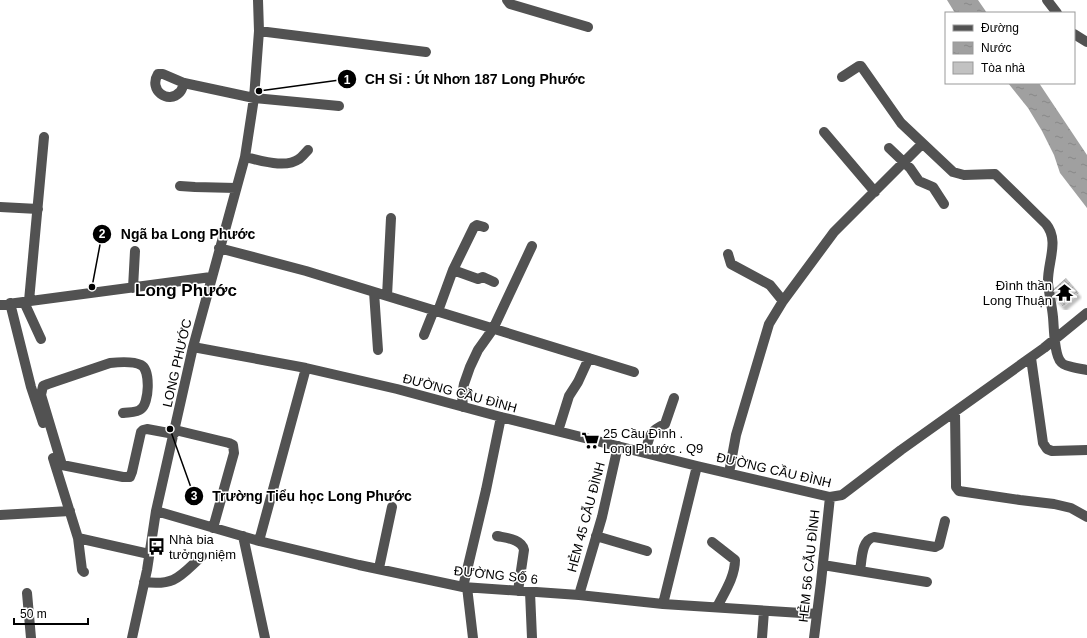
<svg xmlns="http://www.w3.org/2000/svg" width="1087" height="638" font-family="Arial,sans-serif">
<style>
.water{fill:url(#water-ripples)}
.building{fill:url(#building-cross-hatch);filter:url(#shadow)}
.lines{fill:none;stroke-linecap:round;stroke-linejoin:round}
.minor{stroke:#525252;stroke-width:10}
.labels{text-anchor:middle;dominant-baseline:central;stroke-width:3;stroke-linejoin:round;paint-order:stroke}
.poi-label{font-size:13px;fill:#000;stroke:#fff;text-anchor:start}
.street-label{font-size:13px;fill:#000;stroke:#fff}
.district-label{font-size:17px;font-weight:bold;fill:#000;stroke:#fff}
.leader{fill:none;stroke:#000;stroke-width:1.5}
.callout-dot{fill:#000;stroke:#fff;stroke-width:1.5}
.mark-label{font-size:12px;text-anchor:middle;font-weight:bold;fill:#fff}
.callout-label{font-size:14px;text-anchor:middle;font-weight:bold;fill:#000;stroke:#fff;stroke-width:3;stroke-linejoin:round;paint-order:stroke}
</style>
<defs>
<pattern id="water-ripples" width="26" height="14" patternUnits="userSpaceOnUse"><rect width="26" height="14" fill="#a0a0a0"/><path d="M2 4q2-2 4 0t4 0M15 11q2-2 4 0t4 0" fill="none" stroke="#888"/></pattern>
<pattern id="building-cross-hatch" width="8" height="8" patternUnits="userSpaceOnUse"><rect width="8" height="8" fill="#c2c2c2"/><path d="M0 0l8 8M0 8l8-8" fill="none" stroke="#a5a5a5"/></pattern>
<filter id="shadow"><feDropShadow dx="2.5" dy="4.5" stdDeviation="1" flood-color="#0004"/></filter>
</defs>
<rect width="100%" height="100%" fill="#fff"/>
<path class="water" d="M947,0h31l9,13h-32z
M1008,83h31l48,72v53l-27,-35 -6,-18 -12,-24 -14,-23z"/>
<path class="building" d="M1066,278l13,15 -16,14 -13,-15z"/>
<g class="lines">
<path class="minor" d="M507,0l3,4 78,23
M1047,0l10,13
M259,31l167,21
M1074,34l13,8
M842,77l17,-11h2l40,57 52,49 11,3 31,-1 51,50c14,17 1,39 2,59 1,11 4,23 5,34 1,10 1,38 8,45 2,4 21,7 26,8
M184,83c-1,3 -2,7 -4,9 -12,13 -32,-2 -22,-18h5l21,9 70,15 85,8
M824,132l51,60
M889,148l21,20 9,13 14,6 11,17
M245,157c15,3 40,12 54,2 3,-2 6,-6 9,-9
M180,186l15,1 41,1
M0,207l38,2
M219,248l87,23 328,101
M728,254l3,10 39,21 13,16
M453,270l25,9 5,-2 11,5
M133,288l2,-37
M374,292l4,58
M387,296l4,-78
M29,301l15,-164
M24,302l17,37
M10,303l21,84 12,36
M0,305l211,-28
M438,311l15,-41 21,-43 3,-2 7,2
M424,335l10,-25
M193,347l113,21 91,21 104,28 196,49 133,31 12,-2 59,-45 143,-102 43,-35
M1031,358l12,85 4,6 5,2 35,-1
M463,407l-1,-12 2,-11 6,-17 8,-17 15,-21 39,-83
M955,412l1,71v4l3,4 61,9 34,4 17,4 16,9
M123,413c5,-1 14,0 18,-4 8,-5 10,-39 0,-44 -8,-4 -22,-3 -31,-2l-62,21 -5,2 -2,9 21,70 61,12h7l2,-5 9,-40 2,-2 4,-1 27,5
M175,430l54,13 4,2 1,8 -21,75
M558,431l11,-35 9,-14 11,-24
M645,453c5,-17 3,-21 20,-29l9,-26
M53,458l25,80 4,32 2,2
M729,473l7,-38 33,-111 14,-23 51,-69 88,-88
M156,511l103,30 100,24 104,22 116,8 84,9 154,10
M0,515l70,-4
M243,536l22,102
M497,536c9,2 25,3 27,14l-6,41
M596,536l51,15
M78,538l71,16
M259,541l47,-173
M712,542l23,18c0,17 -11,33 -18,47
M823,565l104,17
M379,568l13,-61
M860,571c2,-11 1,-31 14,-34l61,10 4,-2 6,-24
M144,582c32,4 36,-6 58,-26
M463,587l23,-97 15,-73
M467,587l6,51
M530,592l2,46
M27,593l4,45
M579,595l23,-78 16,-71
M663,604l34,-138
M132,638l15,-68 9,-59 37,-164 52,-190 9,-59 5,-67 -1,-31
M762,638l2,-27
M814,638l7,-56 9,-85"/>
</g>
<defs>
<symbol id="temple-bare" viewBox="-9 -9 18 18"><path d="M0-6L5-2H3V0L6.5 2.5H4V6H1.5V3h-3V6H-4V2.5H-6.5L-3 0V-2H-5Z" fill="#000" stroke="#fff" stroke-width="2.5" paint-order="stroke"/></symbol>
<symbol id="supermarket-bare" viewBox="-9 -9 18 18"><path d="M-6-5.5h2.5l.6 2H6L4.5 2H-2.5L-4.4-4H-6ZM-1.5 3.2a1.3 1.3 0 1 0 .1 0ZM3 3.2a1.3 1.3 0 1 0 .1 0Z" fill="#000" stroke="#fff" stroke-width="2.5" paint-order="stroke"/></symbol>
<symbol id="bus-bare" viewBox="-9 -9 18 18"><path d="M-5-6H5V4H4V6H2V4H-2V6H-4V4H-5ZM-3.5-4V0h7V-4ZM-3.5 1.2v1.5H-2V1.2ZM2 1.2v1.5H3.5V1.2Z" fill="#000" stroke="#fff" stroke-width="2.5" paint-order="stroke"/></symbol>
</defs>
<g fill-rule="evenodd">
<use href="#temple-bare" x="1052" y="280" width="25" height="25"/>
<use href="#supermarket-bare" x="578" y="428" width="25" height="25"/>
<use href="#bus-bare" x="144" y="534" width="25" height="25"/>
</g>
<g class="labels">
<g class="poi-label">
<text x="1052" y="285" text-anchor="end">Đình thần<tspan x="1052" dy="15">Long Thuận</tspan></text>
<text x="603" y="433">25 Cầu Đình .<tspan x="603" dy="15">Long Phước . Q9</tspan></text>
<text x="169" y="539">Nhà bia<tspan x="169" dy="15">tưởng niệm</tspan></text>
</g>
<g class="street-label">
<text transform="translate(177 363) rotate(-77)">LONG PHƯỚC</text>
<text transform="translate(460 393) rotate(15)">ĐƯỜNG CẦU ĐÌNH</text>
<text transform="translate(774 470) rotate(13)">ĐƯỜNG CẦU ĐÌNH</text>
<text transform="translate(586 517) rotate(-75)">HẺM 45 CẪU ĐÌNH</text>
<text transform="translate(809 566) rotate(-84)">HẺM 56 CẪU ĐÌNH</text>
<text transform="translate(496 575) rotate(6)">ĐƯỜNG SỐ 6</text>
</g>
<g class="district-label">
<text x="186" y="290">Long Phước</text>
</g>
</g>
<path class="leader" d="M259 91L347 79M92 287L102 234M170 429L194 496"/>
<g class="callout-dot">
<circle cx="259" cy="91" r="4"/>
<circle cx="92" cy="287" r="4"/>
<circle cx="170" cy="429" r="4"/>
<circle cx="347" cy="79" r="10"/>
<circle cx="102" cy="234" r="10"/>
<circle cx="194" cy="496" r="10"/>
</g>
<g class="mark-label">
<text x="347" y="84">1</text>
<text x="102" y="238">2</text>
<text x="194" y="500">3</text>
</g>
<g class="callout-label">
<text x="475" y="84">CH Sỉ : Út Nhơn 187 Long Phước</text>
<text x="188" y="239">Ngã ba Long Phước</text>
<text x="312" y="501">Trường Tiểu học Long Phước</text>
</g>
<rect x="945" y="12" width="130" height="72" fill="#ffffff" stroke="#999999"/>
<rect x="953" y="25" width="20" height="6" fill="#525252" stroke="#999999"/>
<text x="981" y="32" font-size="12" fill="#000000">Đường</text>
<rect x="953" y="42" width="20" height="12" fill="url(#water-ripples)" stroke="#999999"/>
<text x="981" y="52" font-size="12" fill="#000000">Nước</text>
<rect x="953" y="62" width="20" height="12" fill="#c2c2c2" stroke="#999999"/>
<text x="981" y="72" font-size="12" fill="#000000">Tòa nhà</text>
<path d="M14 618v6h74v-6" fill="none" stroke="#000000" stroke-width="2"/>
<text x="20" y="618" font-size="12" fill="#000000" stroke="#ffffff" stroke-width="3" paint-order="stroke">50 m</text>
</svg>
